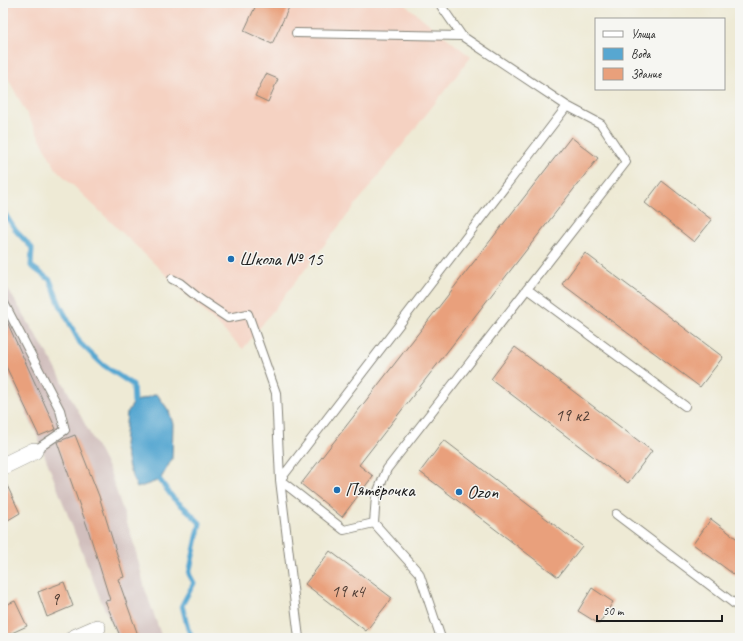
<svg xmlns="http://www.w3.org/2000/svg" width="743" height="641" font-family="Caveat,sans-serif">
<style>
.built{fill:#f5d2c2}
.industrial{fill:#d1bfbd}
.water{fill:#57a7d1;stroke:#3a6276}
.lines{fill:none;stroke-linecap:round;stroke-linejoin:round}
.stream{stroke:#57a7d1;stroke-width:5}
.building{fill:#e9a07b}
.lane-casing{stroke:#858378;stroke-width:10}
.street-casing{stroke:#858378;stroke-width:18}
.lane{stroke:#fff;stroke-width:8}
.street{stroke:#fff;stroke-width:17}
.poi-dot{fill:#1f6fb2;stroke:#f6f6f2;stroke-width:1.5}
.labels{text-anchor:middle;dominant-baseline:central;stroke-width:3;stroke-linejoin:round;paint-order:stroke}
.number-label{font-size:17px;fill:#4f3d34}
.poi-label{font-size:19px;fill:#1c1c1c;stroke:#f6f6f2;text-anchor:start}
</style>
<rect width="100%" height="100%" fill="#f6f6f2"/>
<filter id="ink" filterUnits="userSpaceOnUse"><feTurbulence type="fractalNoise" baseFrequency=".025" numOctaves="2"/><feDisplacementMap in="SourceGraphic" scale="8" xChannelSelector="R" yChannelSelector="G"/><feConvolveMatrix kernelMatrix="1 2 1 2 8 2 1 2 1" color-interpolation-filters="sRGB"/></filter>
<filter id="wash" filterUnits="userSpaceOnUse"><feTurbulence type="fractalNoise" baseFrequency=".012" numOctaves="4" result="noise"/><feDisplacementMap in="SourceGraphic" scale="16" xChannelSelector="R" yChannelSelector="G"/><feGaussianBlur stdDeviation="0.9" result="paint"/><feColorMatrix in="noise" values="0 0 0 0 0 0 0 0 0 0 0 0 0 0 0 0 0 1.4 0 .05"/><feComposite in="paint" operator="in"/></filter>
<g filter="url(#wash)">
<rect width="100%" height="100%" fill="#eeead5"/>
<path class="built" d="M3,3h400l68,54 -228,292 -187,-180 -53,-100z"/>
<path class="industrial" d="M3,281l50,82 57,109 24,72 11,45 17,49h-43l-17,-35 -66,-170 -33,-71z"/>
<path class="water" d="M157,394l12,17 4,13 -1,35 -12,21 -23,8 -8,-20 -5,-23 3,-32 7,-11z"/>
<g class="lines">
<path class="stream" d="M3,211l13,20 16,17 -1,18 19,14 10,25 20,38 23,22 30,20 1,17
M160,480l13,18 14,12 13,13 -11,51 5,9 -12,22 6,24 5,9"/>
</g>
<g id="blocks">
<path class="building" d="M257,3h34l-19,41 -28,-13z
M266,74l12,5 -10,23 -13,-6z
M571,137l27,21 -239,307 14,11 -31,41 -41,-33z
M662,181l50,39 -18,22 -49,-39z
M585,253l138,104 -23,30 -138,-103z
M3,313l53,116 -17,7 -36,-76z
M515,347l137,104 -24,32 -137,-104z
M75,435l24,61 25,81 -6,2 21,59h-18l-16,-37 5,-1 -22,-71 -31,-87z
M444,440l138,106 -24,31 -138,-105z
M3,477l17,36 -17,10z
M711,519l29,22v38l-47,-35z
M330,551l62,47 -26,33 -61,-47z
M64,582l9,24 -26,11 -9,-25z
M592,588l21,14 -14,22 -21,-13z
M15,601l12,25 -24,11v-31z"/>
</g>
</g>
<g filter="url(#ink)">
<use href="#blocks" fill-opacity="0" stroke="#858378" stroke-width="1"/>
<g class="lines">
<defs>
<path id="lane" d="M296,33l166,3 -23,-33
M462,36l105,70
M172,279l8,4 21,17 27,18 20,-4 28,79 4,87 64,50 30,-7
M527,289l158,117
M3,301l57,109 5,20 -31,21
M616,514l124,94
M299,638l-19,-158 287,-374 34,18 25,38 -239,307 -11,27 -2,27 45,50 22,65"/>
<path id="street" d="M3,466l31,-15
M74,638l23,-10"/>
</defs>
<use href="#lane" class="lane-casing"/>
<use href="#street" class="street-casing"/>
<use href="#lane" class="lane"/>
<use href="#street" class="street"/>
</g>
</g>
<g class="poi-dot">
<circle cx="231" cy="259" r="4"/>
<circle cx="337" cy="490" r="4"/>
<circle cx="459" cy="492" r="4"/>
</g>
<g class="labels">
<g class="number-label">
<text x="572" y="415">19 к2</text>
<text x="348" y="591">19 к4</text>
<text x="55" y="599">9</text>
</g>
<g class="poi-label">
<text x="239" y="259">Школа № 15</text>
<text x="345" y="490">Пятёрочка</text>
<text x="467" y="492">Ozon</text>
</g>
</g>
<rect width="743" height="641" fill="none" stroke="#f6f6f2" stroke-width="16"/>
<rect x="595" y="18" width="130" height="72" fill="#f6f6f2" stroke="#9f9f9c"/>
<rect x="603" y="31" width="20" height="6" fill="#ffffff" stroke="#9f9f9c"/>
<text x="631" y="38" font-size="12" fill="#1c1c1c">Улица</text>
<rect x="603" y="48" width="20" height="12" fill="#57a7d1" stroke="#9f9f9c"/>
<text x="631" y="58" font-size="12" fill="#1c1c1c">Вода</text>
<rect x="603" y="68" width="20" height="12" fill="#e9a07b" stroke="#9f9f9c"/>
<text x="631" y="78" font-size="12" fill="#1c1c1c">Здание</text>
<path d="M597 615v6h125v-6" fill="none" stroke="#1c1c1c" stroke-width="2"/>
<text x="603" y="615" font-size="12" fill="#1c1c1c" stroke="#f6f6f2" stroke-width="3" paint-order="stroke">50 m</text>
</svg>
